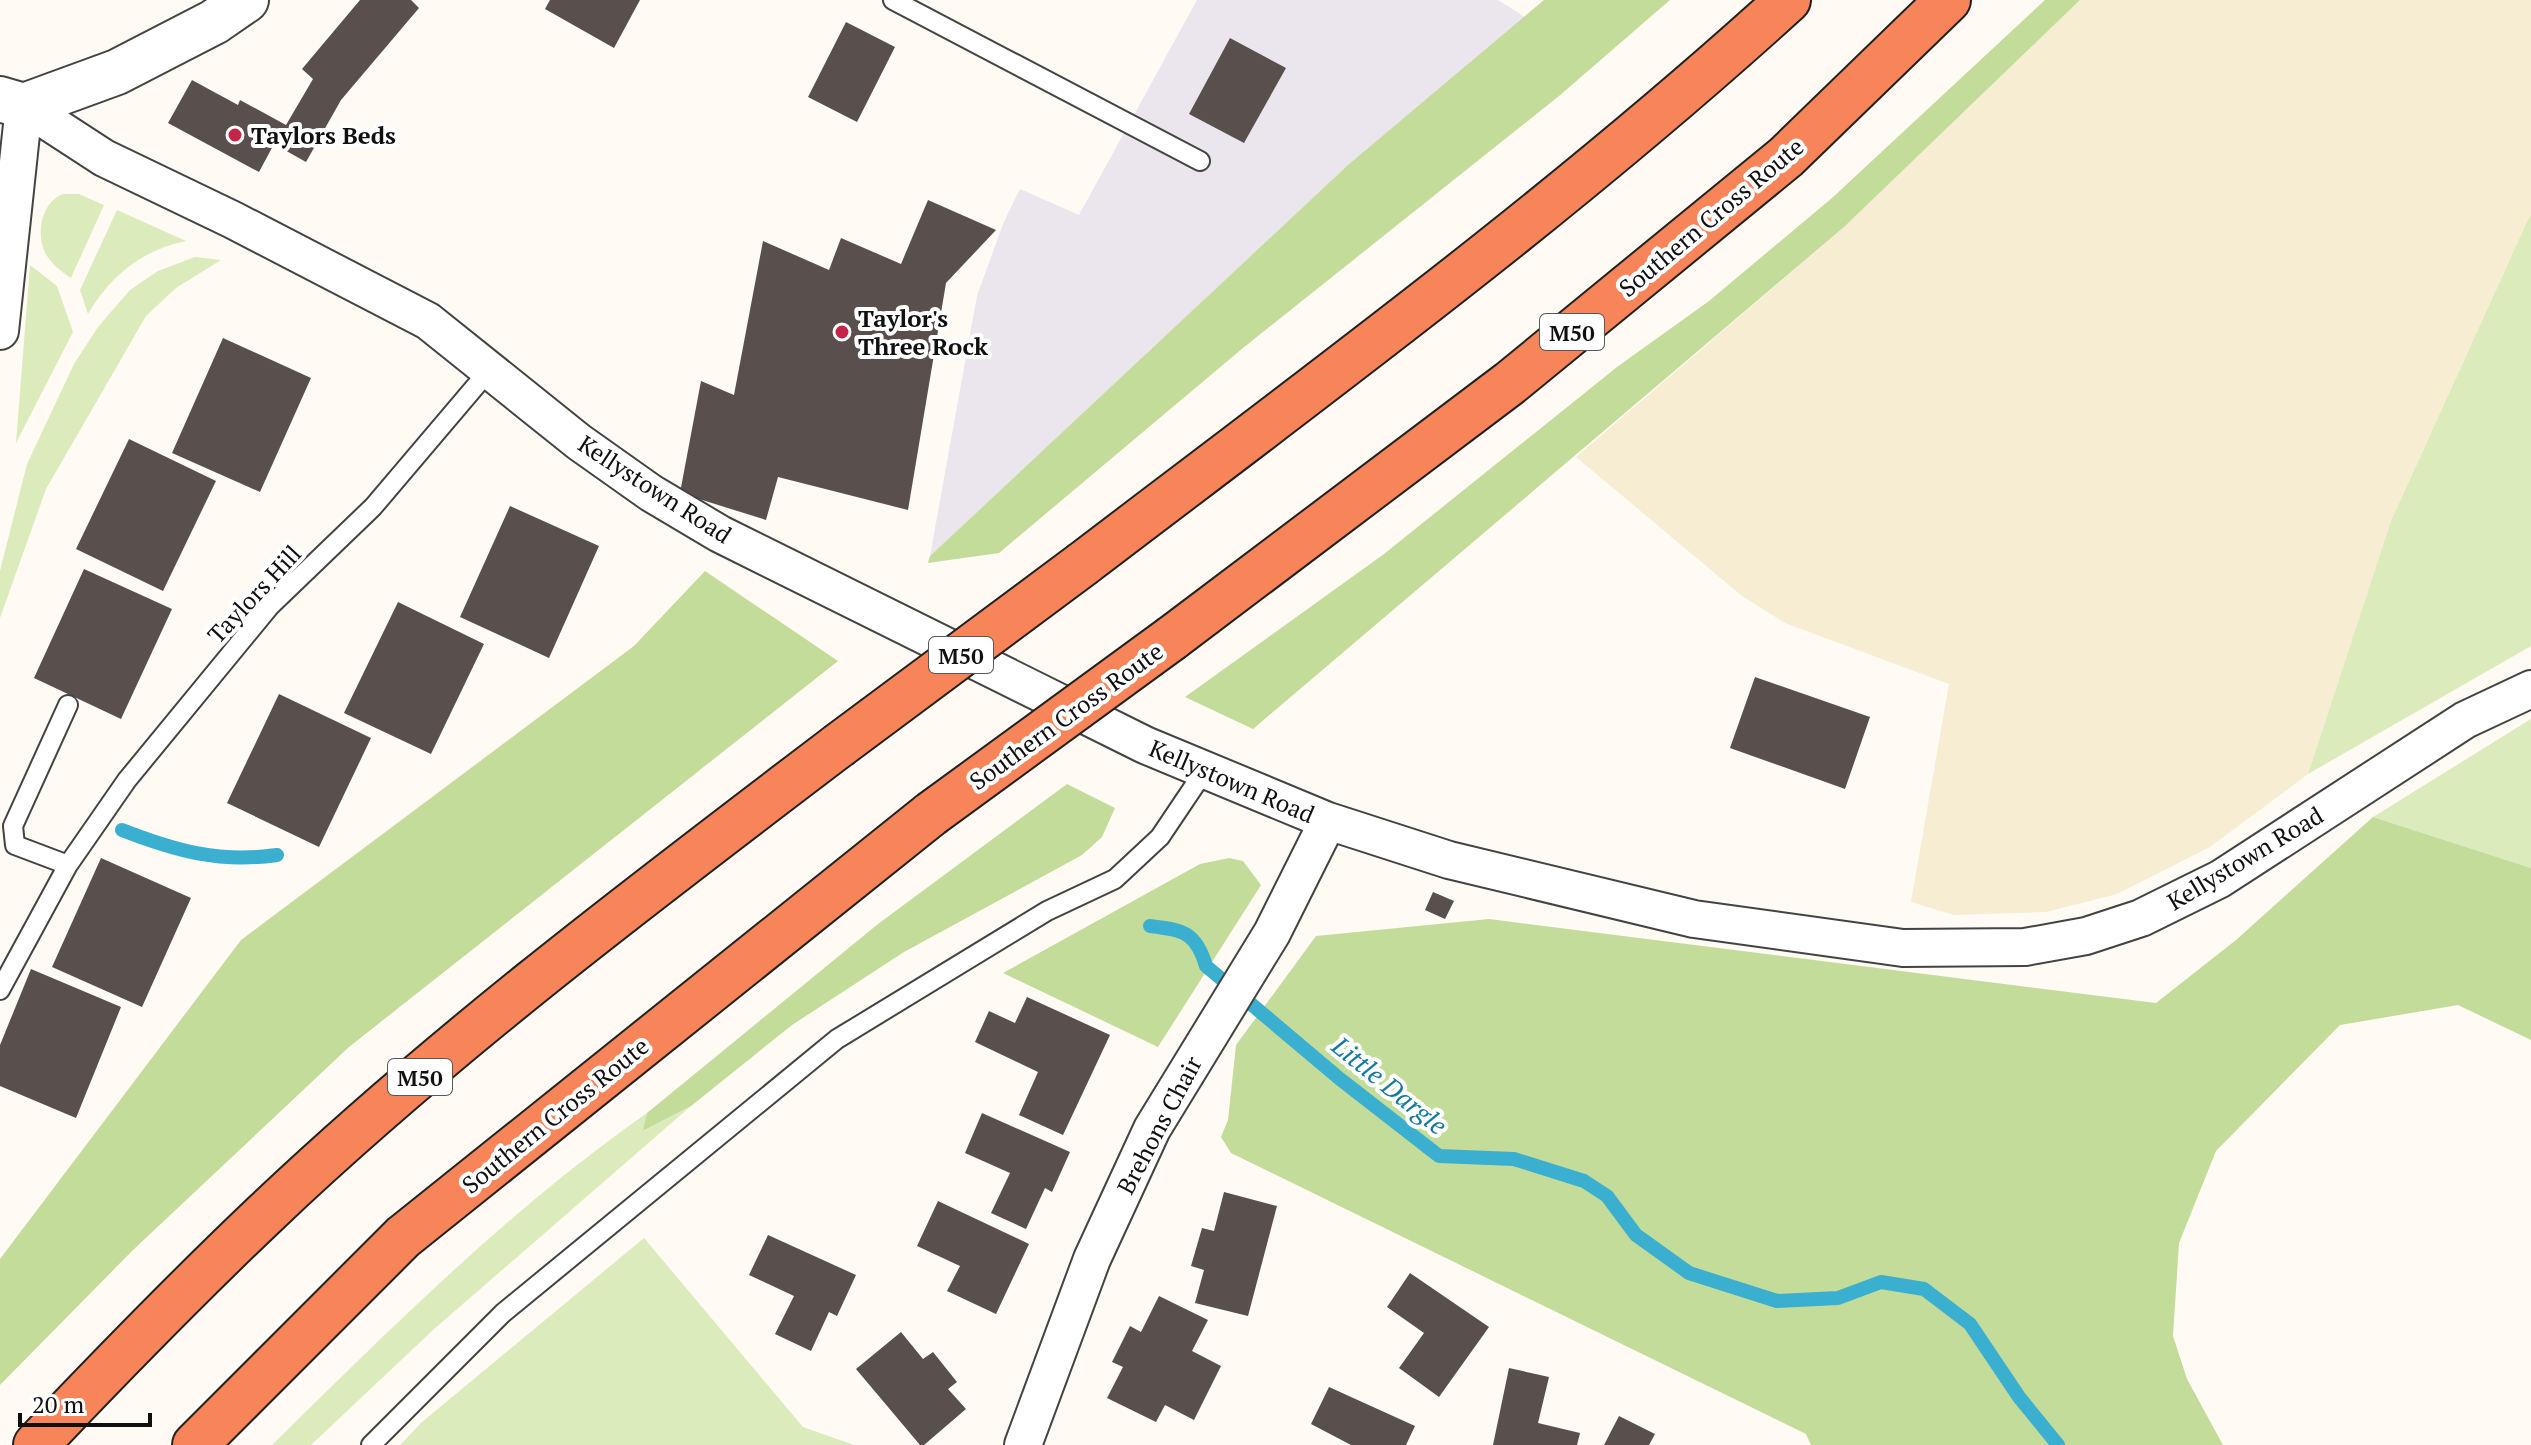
<svg xmlns="http://www.w3.org/2000/svg" width="2531" height="1445" font-family="'PT Serif',serif">
<style>
.industrial{fill:#ebe5ee}
.farmland{fill:#f6edd2}
.green{fill:#dcebbb}
.forest{fill:#c3dc9a}
.lines{fill:none;stroke-linecap:round;stroke-linejoin:round}
.stream{stroke:#3bafd0;stroke-width:14}
.building{fill:#594f4c}
.service-casing{stroke:#434343;stroke-width:22}
.minor-casing{stroke:#434343;stroke-width:40}
.tertiary-casing{stroke:#434343;stroke-width:48}
.motorway-casing{stroke:#212121;stroke-width:48}
.service{stroke:#fff;stroke-width:18}
.minor{stroke:#fff;stroke-width:36}
.tertiary{stroke:#fff;stroke-width:44}
.motorway{stroke:#f78559;stroke-width:44}
.motorway-bridge-casing{stroke:#212121;stroke-width:48;stroke-linecap:butt}
.motorway-bridge{stroke:#f78559;stroke-width:44}
.poi-dot{fill:#c42448;stroke:#fff;stroke-width:3}
.labels{text-anchor:middle;dominant-baseline:central;stroke-width:8;stroke-linejoin:round;paint-order:stroke}
.shield{fill:#fff;stroke:#585858;stroke-width:2}
.shield-label{font-size:22px;font-weight:bold;fill:#101010}
.poi-label{font-size:24px;font-weight:bold;fill:#101010;stroke:#fff;text-anchor:start}
.street-label{font-size:24px;fill:#101010;stroke:#fff}
.water-label{font-size:26px;font-style:italic;fill:#157a9f;stroke:#fff}
</style>
<rect width="100%" height="100%" fill="#fffaf3"/>
<path class="industrial" d="M1197,0h301l27,17 -176,147 -419,392 47,-260 26,-72 17,-35 59,26z"/>
<path class="farmland" d="M2080,0h451v213l-140,308 -83,253 -98,73 -93,47 -71,18 -92,3 -43,-13 38,-218 -164,-61 -43,-27 -166,-139 268,-230z"/>
<path class="green" d="M63,194h16l25,11 -33,73c-11,-7 -22,-16 -27,-28 -8,-19 -1,-49 19,-56z
M117,210l69,31c-44,9 -76,35 -98,73l-8,-24z
M2531,213v433l-223,128 83,-253z
M195,257l26,3 -45,28 -30,28 -100,173 -46,129v-47l27,-107 47,-100 24,-37 32,-37 28,-19z
M30,265l27,21 16,46 -57,111z
M2531,719v149l-158,-51z
M691,1106l-258,224 -122,115h-39c118,-116 238,-236 375,-332l-3,18z
M644,1238l159,189 51,18h-454l22,-23z"/>
<path class="forest" d="M1544,0h126l-111,96 -316,252 -244,205 -71,10 2,-7 419,-392z
M2045,0h35l-236,227 -591,502 -68,-32 199,-143 233,-187 92,-66 123,-103z
M705,571l133,90 -489,386 -216,203 -133,135v-126l241,-319 393,-294z
M1067,784l48,24 -13,29 -20,18 -178,97 -112,73 -101,81 -48,25 4,-18 231,-189z
M2373,817l158,51v172l-73,-35 -118,20 -124,126 -37,92 -6,93 14,43 36,66h-412l-5,-11 -575,-281 -10,-16 7,-17 8,-75 80,-109 173,-17 667,84 80,-63z
M1229,858l14,3 18,24 -103,162 -155,-74 197,-109z"/>
<g class="lines">
<path class="stream" d="M122,830c54,21 97,33 155,25
M1150,926c33,4 46,6 56,40l134,113 99,77 75,3 70,22 23,15 29,39 53,38 88,28 61,-3 43,-16 43,7 46,35 49,73 39,48"/>
</g>
<path class="building" d="M360,0h51l8,8 -78,92 -35,62 -32,-18 -15,28 -91,-49 24,-43 46,25 2,-5 46,25 27,-46 -11,-10z
M550,0h90l-26,48 -69,-39z
M846,22l49,25 -38,75 -49,-25z
M1230,38l56,30 -42,75 -55,-29z
M928,200l68,30 -50,53 -38,227 -130,-33 -12,43 -86,-27 21,-112 33,14 29,-154 66,29 12,-32 60,26z
M223,338l88,40 -51,114 -88,-39z
M129,439l87,42 -53,110 -87,-42z
M510,506l89,40 -50,112 -89,-41z
M84,569l88,40 -51,110 -87,-41z
M398,602l86,42 -53,110 -87,-41z
M1755,677l115,40 -25,72 -115,-41z
M279,694l92,44 -52,109 -92,-44z
M101,858l90,40 -49,109 -90,-40z
M1433,892l21,9 -9,18 -20,-9z
M31,969l90,38 -45,111 -76,-32v-41z
M1027,997l83,38 -47,100 -44,-20 19,-43 -63,-30 14,-31 26,12z
M982,1113l88,39 -18,40 -7,-4 -19,41 -35,-16 19,-40 -45,-20z
M1224,1192l53,14 -29,110 -53,-13 9,-33 -13,-4 11,-38 12,3z
M938,1201l91,43 -33,70 -49,-23 13,-25 -43,-20z
M768,1235l88,40 -19,41 -8,-4 -18,39 -36,-17 19,-38 -45,-21z
M1410,1273l79,54 -50,70 -40,-29 25,-35 -37,-26z
M1159,1296l49,24 -16,31 29,15 -27,54 -29,-15 -9,17 -49,-24 16,-31 -11,-5 18,-36 11,6z
M901,1332l22,27 10,-7 24,30 -9,7 18,20 -42,36h-4l-64,-76z
M1509,1368l40,9 -11,46 42,10 -3,12h-84z
M1329,1387l86,39 -9,19h-55l-40,-21z
M1619,1416l36,18 -6,11h-45z"/>
<g class="lines">
<defs>
<path id="service" d="M893,0l307,161
M68,705l-55,121 2,19 53,20
M0,990l68,-125 59,-85 143,-174 103,-99 118,-139
M371,1445l132,-132 334,-274 210,-128 68,-32 45,-42 45,-67"/>
<path id="minor" d="M0,331l24,-225 80,52 129,62 195,101 151,121 72,51 69,41 425,211 183,76 121,39 245,59 209,29 122,-1 61,-11 55,-18 79,-39 245,-159 66,-31
M1023,1445l69,-186 60,-130 120,-196 56,-112"/>
<path id="tertiary" d="M0,99l24,7 93,-34 97,-50 32,-22"/>
<path id="motorway" d="M1084,563c239,-182 481,-360 704,-563
M1172,638l338,-255 276,-226 162,-157
M36,1445c75,-79 151,-157 230,-232 178,-169 376,-318 572,-467
M195,1445l208,-208 528,-423"/>
</defs>
<use href="#service" class="service-casing"/>
<use href="#minor" class="minor-casing"/>
<use href="#tertiary" class="tertiary-casing"/>
<use href="#motorway" class="motorway-casing"/>
<use href="#service" class="service"/>
<use href="#minor" class="minor"/>
<use href="#tertiary" class="tertiary"/>
<use href="#motorway" class="motorway"/>
<defs>
<path id="motorway-bridge" d="M838,746l246,-183
M931,814l241,-176"/>
</defs>
<use href="#motorway-bridge" class="motorway-bridge-casing"/>
<use href="#motorway-bridge" class="motorway-bridge"/>
</g>
<g class="poi-dot">
<circle cx="235" cy="135" r="8"/>
<circle cx="842" cy="332" r="8"/>
</g>
<g class="labels">
<g class="shield">
<rect x="1540" y="314" width="64" height="36" rx="6"/>
<rect x="929" y="637" width="64" height="36" rx="6"/>
<rect x="388" y="1059" width="64" height="36" rx="6"/>
</g>
<g class="shield-label">
<text x="1572" y="332">M50</text>
<text x="961" y="655">M50</text>
<text x="420" y="1077">M50</text>
</g>
<g class="poi-label">
<text x="251" y="135">Taylors Beds</text>
<text x="858" y="318">Taylor's<tspan x="858" dy="28">Three Rock</tspan></text>
</g>
<g class="street-label">
<text transform="translate(1711 217) rotate(-40)">Southern Cross Route</text>
<text transform="translate(655 489) rotate(33)">Kellystown Road</text>
<text transform="translate(254 594) rotate(-47)">Taylors Hill</text>
<text transform="translate(1066 716) rotate(-36)">Southern Cross Route</text>
<text transform="translate(1232 781) rotate(23)">Kellystown Road</text>
<text transform="translate(2245 858) rotate(-31)">Kellystown Road</text>
<text transform="translate(555 1115) rotate(-39)">Southern Cross Route</text>
<text transform="translate(1159 1125) rotate(-62)">Brehons Chair</text>
</g>
<g class="water-label">
<text transform="translate(1390 1085) rotate(39)">Little Dargle</text>
</g>
</g>
<path d="M20 1413v12h130v-12" fill="none" stroke="#101010" stroke-width="4"/>
<text x="32" y="1413" font-size="24" fill="#101010" stroke="#ffffff" stroke-width="6" paint-order="stroke">20 m</text>
</svg>
